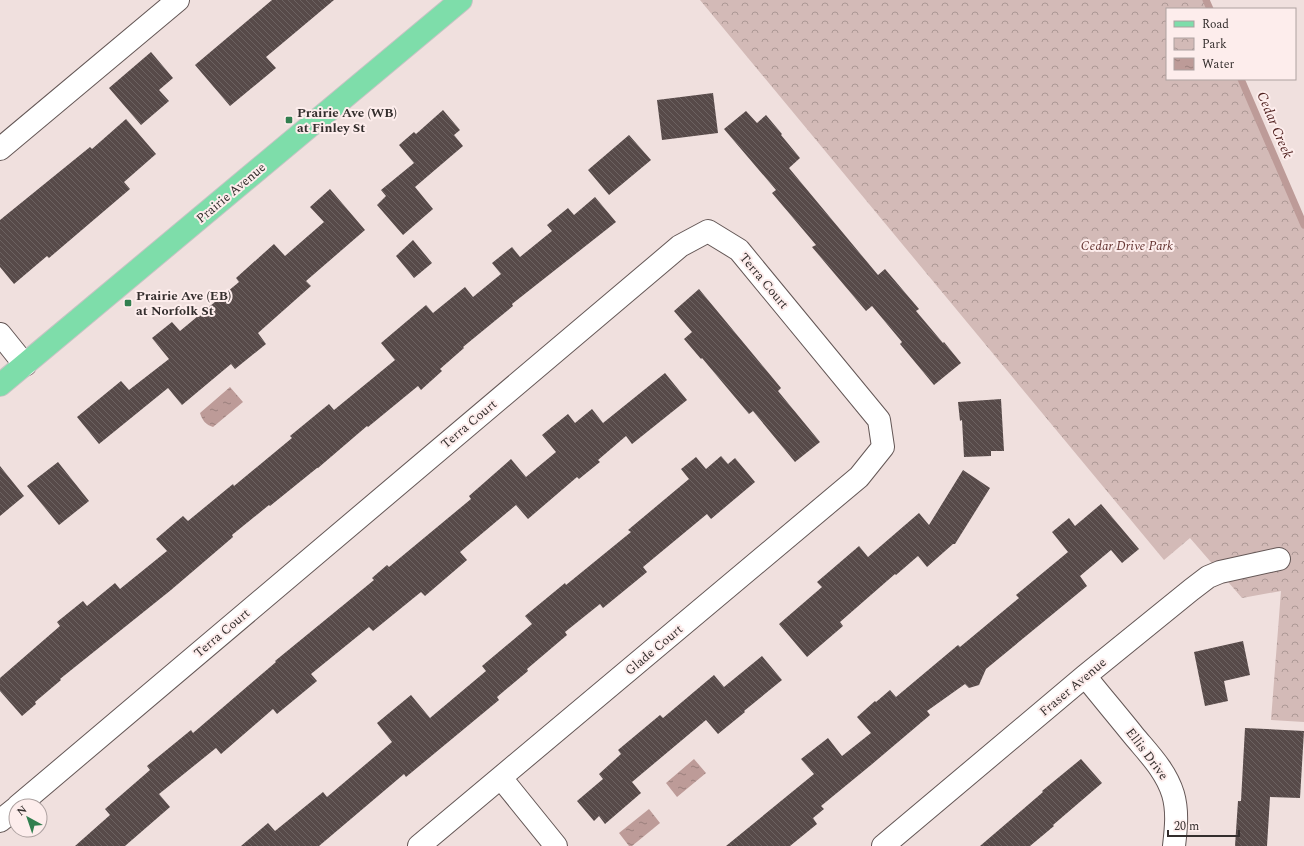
<svg xmlns="http://www.w3.org/2000/svg" width="1304" height="846" font-family="Spectral,serif">
<style>
.park{fill:url(#park-crowns)}
.water{fill:url(#water-ripples)}
.lines{fill:none;stroke-linecap:round;stroke-linejoin:round}
.stream{stroke:#bd9b98;stroke-width:7}
.building{fill:url(#building-back-hatch)}
.minor-casing{stroke:#645756;stroke-width:24}
.major-casing{stroke:#c6c4c4;stroke-width:24}
.minor{stroke:#fff;stroke-width:22}
.major{stroke:#7eddaa;stroke-width:22}
.poi-dot{fill:#317f4f;stroke:#fdedec;stroke-width:1.5}
.labels{text-anchor:middle;dominant-baseline:central;stroke-width:4;stroke-linejoin:round;paint-order:stroke}
.poi-label{font-size:13px;font-weight:bold;fill:#342e2d;stroke:#fdedec;text-anchor:start}
.street-label{font-size:13px;fill:#342e2d;stroke:#fdedec}
.park-label{font-size:13px;font-style:italic;fill:#643330;stroke:#fdedec}
.water-label{font-size:14px;font-style:italic;fill:#4e1f1d;stroke:#fdedec}
</style>
<defs>
<pattern id="park-crowns" width="20" height="18" patternUnits="userSpaceOnUse"><rect width="20" height="18" fill="#d3bab7"/><path d="M2 6a3 3 0 1 1 6 0M12 15a3 3 0 1 1 6 0" fill="none" stroke="#ac9895"/></pattern>
<pattern id="water-ripples" width="26" height="14" patternUnits="userSpaceOnUse"><rect width="26" height="14" fill="#bd9b98"/><path d="M2 4q2-2 4 0t4 0M15 11q2-2 4 0t4 0" fill="none" stroke="#9a7f7c"/></pattern>
<pattern id="building-back-hatch" width="6" height="6" patternUnits="userSpaceOnUse"><rect width="6" height="6" fill="#574a49"/><path d="M-1 5l2 2M0 0l6 6M5-1l2 2" fill="none" stroke="#6c6261"/></pattern>
</defs>
<rect width="100%" height="100%" fill="#f0e0de"/>
<path class="park" d="M700,0h508l4,9h-45v70h75l62,147v496l-33,-2 10,-129 -39,7 -52,-60 -26,22z"/>
<path class="water" d="M230,387l13,15 -30,25c-7,-2 -11,-7 -13,-14z
M694,759l12,14 -29,24 -11,-14z
M649,809l11,14 -28,23h-3l-10,-13z"/>
<g class="lines">
<path class="stream" d="M1206,0l4,9
M1241,79l63,146"/>
</g>
<path class="building" d="M272,0h62l-68,57 10,11 -46,38 -35,-41z
M151,52l22,26 -14,12 10,11 -28,24 -32,-37z
M713,93l5,40 -56,7 -5,-40z
M443,110l17,20 -6,5 9,11 -48,41 18,22 -30,26 -26,-30 9,-9 -5,-6 33,-27 -15,-18 15,-13 2,2z
M746,111l11,12 9,-8 16,19 -1,1 19,23 -11,10 89,107 7,-6 34,40 -3,2 27,32 1,-1 17,21 -27,22 -34,-41 2,-2 -30,-36 -6,5 -54,-64 4,-2 -44,-52 4,-3 -52,-61z
M126,119l30,35 -32,28 6,7 -81,69 -2,-2 -33,28 -14,-17v-47l90,-73 2,2z
M629,135l22,25 -42,35 -21,-25z
M330,189l35,41 -59,51 5,5 -53,47 8,11 -31,25 -4,-5 -49,41 -14,-17 -69,56 -22,-27 44,-36 8,9 40,-31 -17,-21 20,-16 8,9 59,-49 -3,-4 38,-34 11,12 39,-34 -14,-15z
M595,197l21,25 -104,82 1,2 -50,41 1,1 -24,21 2,2 -21,19 -3,-4 -50,41 -1,-1 -49,42h-1l-47,38 -1,-1 -37,30 1,2 -62,53 -111,89 1,1 -26,22 1,2 -14,12 -22,-25v-13l60,-52 -3,-4 26,-21 4,5 28,-23 5,6 47,-38 -11,-12 27,-23 5,5 45,-37 1,2 58,-48 -2,-2 39,-32 5,6 61,-50 -14,-17 45,-38 7,8 32,-26 8,10 28,-23 -9,-11 20,-16 8,10 32,-26 -5,-6 21,-17 6,7z
M413,240l19,23 -18,15 -18,-22z
M699,289l82,99 -3,3 42,51 -25,20 -42,-51 -4,3 -47,-56 -1,1 -17,-20 8,-7 -18,-21z
M665,373l22,27 -55,44 -6,-8 -28,24 2,2 -21,17 -2,-2 -49,42 -12,-14 -56,47 7,8 -42,36 -4,-4 -48,39 -4,-4 -58,47 6,7 -40,33 -4,-5 -52,45 -5,-6 -57,46 11,13 -45,39h-50l35,-31 -5,-6 45,-39 -3,-4 44,-36 2,3 83,-71 -1,-1 99,-81 -2,-2 15,-13 2,2 82,-68 -2,-3 42,-37 15,18 30,-25 -14,-17 26,-21 7,9 17,-14 11,14z
M1001,399l3,52h-13v5l-27,1 -2,-37 -2,1 -2,-19z
M721,456l7,8 7,-6 20,24 -44,37 -4,-5 -64,53 4,5 -44,36 -3,-4 -35,28 2,3 -40,34 1,2 -31,26 2,3 -93,77 -2,-3 -85,72h-78l27,-23 7,8 48,-39 4,5 65,-55 -15,-19 34,-28 19,23 56,-47 -4,-5 50,-42 -7,-8 40,-33 1,2 65,-53 -3,-2 61,-51 -8,-10 15,-12 10,12z
M58,462l31,39 -30,24 -32,-39z
M0,466l24,30 -24,20z
M963,470l27,18 -35,56h-2l-26,23 -9,-11 -22,19 -1,-1 -55,48 3,4 -36,31 -28,-33 43,-37 -5,-5 42,-36 9,11 51,-44 10,12z
M1101,504l38,45 -17,14 -11,-13 -31,26 7,10 -101,83 -7,16 -10,3 -4,-4 -38,27 3,4 -59,50 -50,41 3,3 -11,9 4,6 -27,22h-64l88,-72 -13,-15 27,-21 14,18 29,-23 -14,-16 18,-16 1,1 14,-12 6,7 62,-52 2,2 59,-49 -3,-3 52,-43 -16,-20 17,-14 6,8z
M1243,641l7,34 -26,6 4,20 -23,5 -11,-54z
M762,656l20,24 -38,31 1,1 -27,22 -12,-14 -74,62 9,11 -36,31 -6,-8 -5,5 -17,-20 26,-22 -4,-5 22,-20 -3,-4 42,-35 3,3 51,-43 10,12z
M1245,728l59,3 -4,67 -30,-1 -3,49h-32l3,-45h3z
M1081,759l21,24 -49,42 1,1 -24,20h-50l63,-54 -1,-1z"/>
<g class="lines">
<defs>
<path id="minor" d="M0,149l178,-149
M0,334l25,31
M1085,676c16,20 33,40 49,60 15,18 32,35 39,58 5,17 3,35 1,52
M501,778l55,68
M18,806l662,-560 28,-15 31,19 140,170 4,27 -24,30 -440,369
M0,821l16,-13
M883,846l202,-170 106,-86 17,-13 12,-5 59,-13"/>
<path id="major" d="M0,385l461,-385"/>
</defs>
<use href="#minor" class="minor-casing"/>
<use href="#major" class="major-casing"/>
<use href="#minor" class="minor"/>
<use href="#major" class="major"/>
</g>
<g class="poi-dot">
<rect x="285" y="116" width="8" height="8" rx="2"/>
<rect x="124" y="299" width="8" height="8" rx="2"/>
</g>
<g class="labels">
<g class="poi-label">
<text x="297" y="113">Prairie Ave (WB)<tspan x="297" dy="15">at Finley St</tspan></text>
<text x="136" y="296">Prairie Ave (EB)<tspan x="136" dy="15">at Norfolk St</tspan></text>
</g>
<g class="street-label">
<text transform="translate(231 193) rotate(-40)">Prairie Avenue</text>
<text transform="translate(764 281) rotate(50)">Terra Court</text>
<text transform="translate(469 424) rotate(-40)">Terra Court</text>
<text transform="translate(222 633) rotate(-40)">Terra Court</text>
<text transform="translate(654 650) rotate(-40)">Glade Court</text>
<text transform="translate(1073 687) rotate(-40)">Fraser Avenue</text>
<text transform="translate(1147 754) rotate(53)">Ellis Drive</text>
</g>
<g class="park-label">
<text x="1127" y="246">Cedar Drive Park</text>
</g>
<g class="water-label">
<text transform="translate(1275 125) rotate(67)">Cedar Creek</text>
</g>
</g>
<rect x="1166" y="8" width="130" height="72" fill="#fdedec" stroke="#ada1a0"/>
<rect x="1174" y="21" width="20" height="6" fill="#7eddaa" stroke="#ada1a0"/>
<text x="1202" y="28" font-size="12" fill="#342e2d">Road</text>
<rect x="1174" y="38" width="20" height="12" fill="url(#park-crowns)" stroke="#ada1a0"/>
<text x="1202" y="48" font-size="12" fill="#342e2d">Park</text>
<rect x="1174" y="58" width="20" height="12" fill="url(#water-ripples)" stroke="#ada1a0"/>
<text x="1202" y="68" font-size="12" fill="#342e2d">Water</text>
<g transform="translate(28 818) rotate(320)"><circle r="19" fill="#fdedec" stroke="#ada1a0"/>
<path d="M0-3L7 15L0 10L-7 15Z" fill="#317f4f"/>
<text y="-6" font-size="11" font-weight="bold" text-anchor="middle" fill="#342e2d">N</text>
</g>
<path d="M1168 830v6h71v-6" fill="none" stroke="#342e2d" stroke-width="2"/>
<text x="1174" y="830" font-size="12" fill="#342e2d" stroke="#fdedec" stroke-width="3" paint-order="stroke">20 m</text>
</svg>
